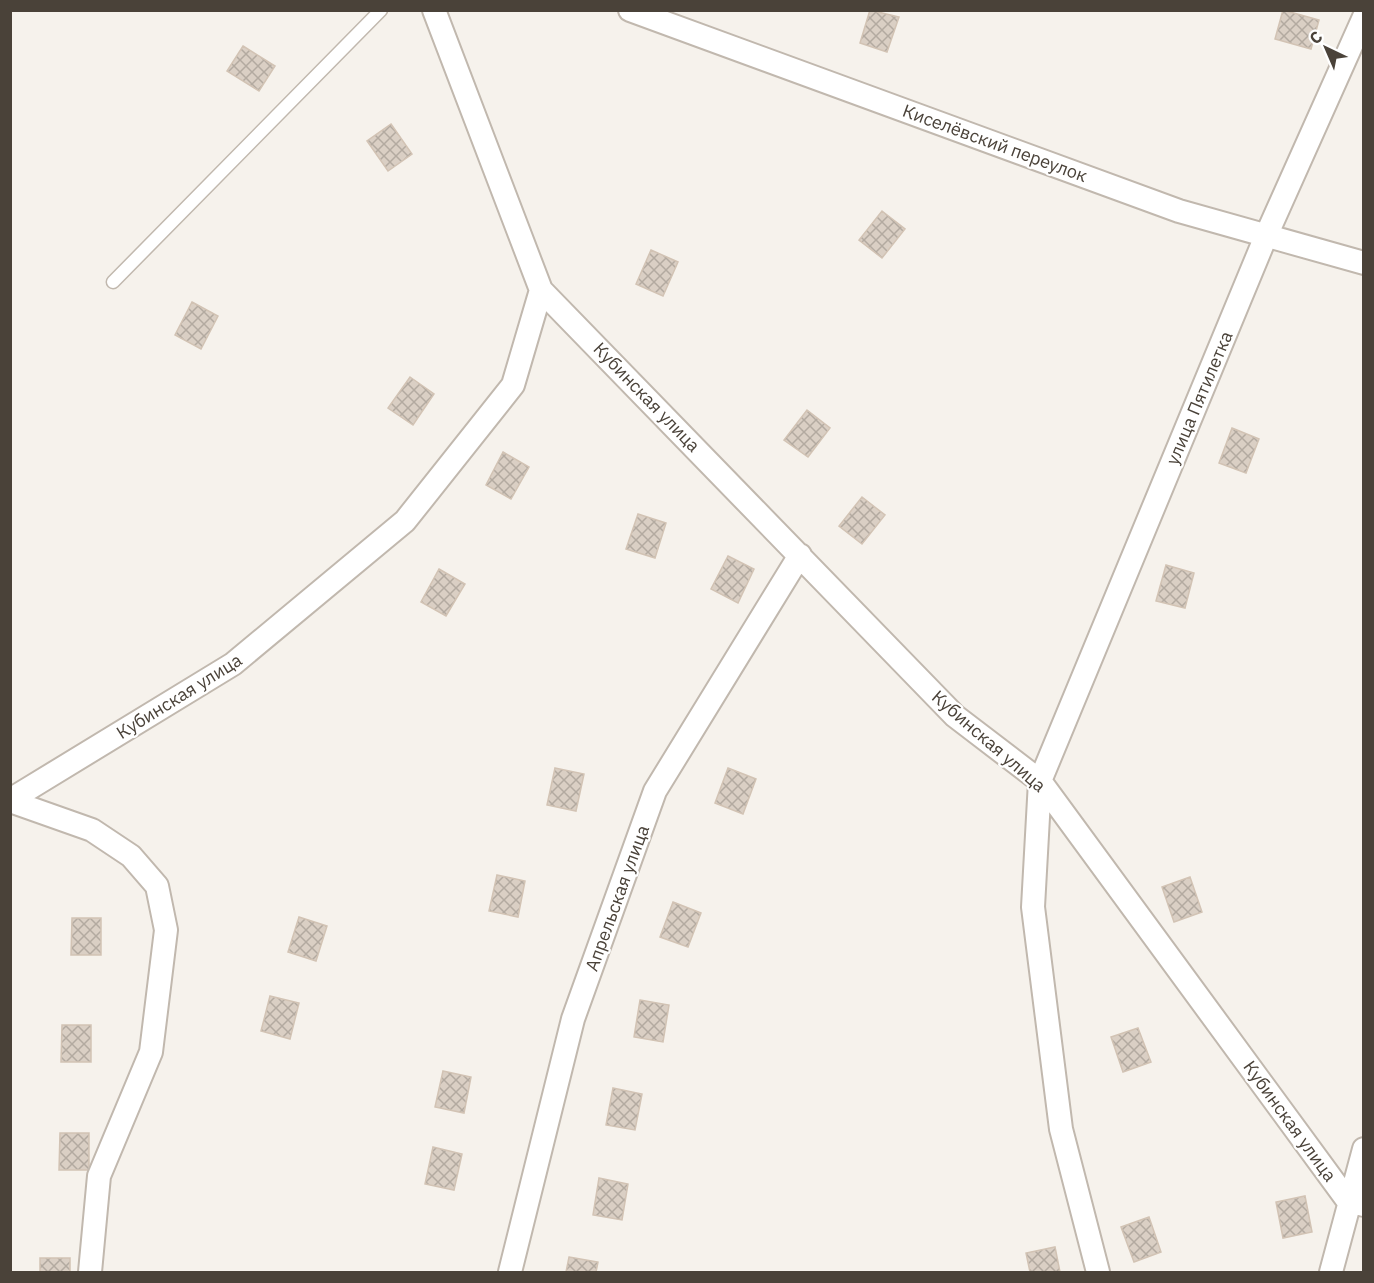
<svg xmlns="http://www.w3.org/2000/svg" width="1374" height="1283" font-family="'IBM Plex Sans',sans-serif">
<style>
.building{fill:url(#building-cross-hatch);stroke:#d2c3b4;stroke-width:1.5}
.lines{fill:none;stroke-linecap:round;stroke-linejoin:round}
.service-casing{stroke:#c1b8ae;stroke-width:15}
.minor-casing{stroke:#c1b8ae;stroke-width:26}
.service{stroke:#fff;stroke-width:12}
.minor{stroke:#fff;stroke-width:22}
.labels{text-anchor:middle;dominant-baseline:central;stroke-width:4.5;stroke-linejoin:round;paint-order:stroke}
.street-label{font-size:18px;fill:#4a4239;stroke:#fff}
</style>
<defs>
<pattern id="building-cross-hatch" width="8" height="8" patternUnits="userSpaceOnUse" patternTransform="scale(1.5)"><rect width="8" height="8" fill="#dacfc4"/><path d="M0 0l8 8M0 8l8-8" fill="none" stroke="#b3aaa0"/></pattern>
</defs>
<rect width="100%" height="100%" fill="#f6f2ec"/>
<path class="building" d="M870,10l29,7 -12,35 -27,-9z
M1283,10l36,10 -8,29 -36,-10z
M243,46l32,20 -16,25 -32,-20z
M391,124l21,30 -24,17 -21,-30z
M882,211l23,18 -23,29 -23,-18z
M651,250l27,12 -15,34 -27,-12z
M192,302l26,14 -17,33 -26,-14z
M410,377l24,17 -21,31 -25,-17z
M807,410l23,18 -22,29 -24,-17z
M1232,428l27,11 -13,34 -27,-10z
M503,452l26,15 -18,32 -25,-14z
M862,497l23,18 -23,29 -23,-18z
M638,514l28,9 -11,35 -29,-9z
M728,556l26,13 -16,34 -27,-14z
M1166,565l28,8 -9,35 -29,-7z
M439,569l26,15 -19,32 -25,-14z
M555,768l29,6 -8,37 -29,-6z
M728,768l28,11 -13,35 -28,-11z
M497,875l28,6 -7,36 -29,-6z
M1190,877l12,35 -28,10 -12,-35z
M673,902l28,11 -13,34 -28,-10z
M299,917l28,9 -11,35 -28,-9z
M72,918h29v37h-30z
M270,996l29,7 -9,36 -29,-8z
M640,1000l29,5 -6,37 -29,-5z
M62,1025h29v37h-30z
M1138,1028l13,34 -28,10 -12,-35z
M443,1071l28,6 -7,36 -29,-6z
M613,1088l29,6 -7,36 -29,-5z
M60,1133h29v37h-30z
M433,1147l29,7 -8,36 -29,-6z
M599,1178l29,6 -6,36 -29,-5z
M1305,1196l7,36 -29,6 -7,-36z
M1149,1217l12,35 -27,10 -13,-35z
M1055,1247l5,25h-30l-4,-19z
M569,1257l29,5 -2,10h-30z
M40,1258h30v14h-30z"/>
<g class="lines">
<defs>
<path id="service" d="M113,282l268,-272"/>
<path id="minor" d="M630,10l549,201 185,52
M541,290l414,426 85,65 308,420 16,4
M10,800l223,-136 172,-143 108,-136 28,-95 -107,-280
M10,801l82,29 39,26 26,30 9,44 -15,122 -52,124 -9,96
M510,1272l63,-253 82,-228 145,-236
M1098,1272l-37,-143 -28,-222 7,-126 226,-545 98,-219
M1331,1272l33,-123"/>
</defs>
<use href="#service" class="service-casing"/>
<use href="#minor" class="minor-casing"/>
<use href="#service" class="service"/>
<use href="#minor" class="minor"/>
</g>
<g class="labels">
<g class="street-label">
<text transform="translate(995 143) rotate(20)">Киселёвский переулок</text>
<text transform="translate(647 397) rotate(46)">Кубинская улица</text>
<text transform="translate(1199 398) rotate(-67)">улица Пятилетка</text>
<text transform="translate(179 696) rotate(-32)">Кубинская улица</text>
<text transform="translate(989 741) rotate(41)">Кубинская улица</text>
<text transform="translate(617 898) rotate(-70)">Апрельская улица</text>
<text transform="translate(1290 1121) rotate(54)">Кубинская улица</text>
</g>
</g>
<rect width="1374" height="1283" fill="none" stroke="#4a4239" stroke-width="24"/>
<g transform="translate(1326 48) rotate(316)" stroke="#ffffff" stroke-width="4.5" paint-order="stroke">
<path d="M0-4.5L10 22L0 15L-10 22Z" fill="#4a4239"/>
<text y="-9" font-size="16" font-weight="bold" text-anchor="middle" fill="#4a4239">С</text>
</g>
</svg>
